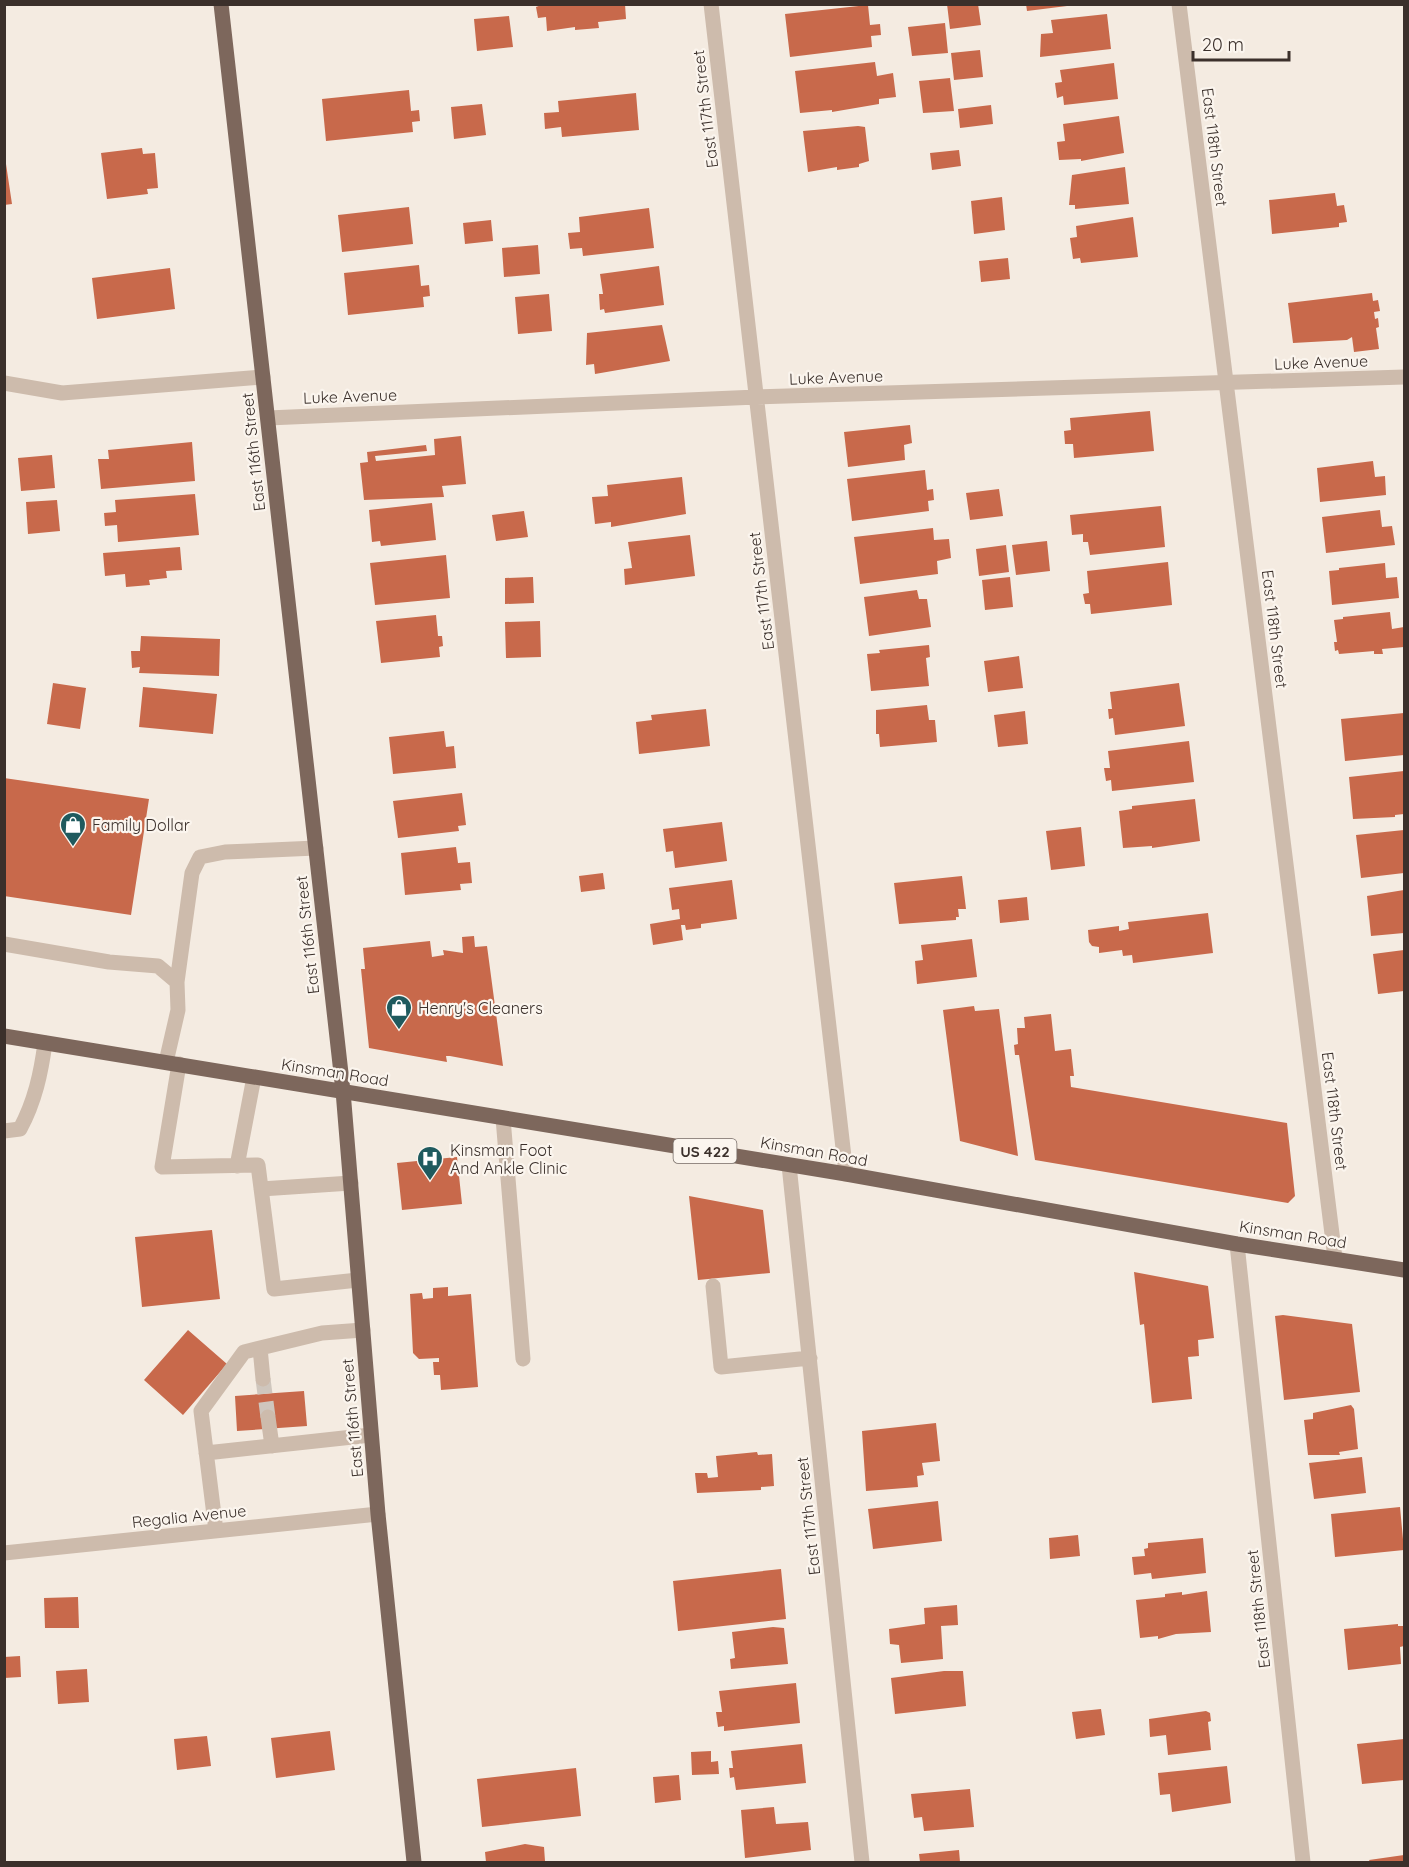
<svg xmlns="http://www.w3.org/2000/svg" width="1409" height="1867" font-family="Quicksand,sans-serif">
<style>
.building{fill:#c8694b}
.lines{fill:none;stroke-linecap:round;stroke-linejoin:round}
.minor-tunnel{stroke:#cfc6bd;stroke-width:15;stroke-dasharray:15 8;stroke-linecap:butt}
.minor{stroke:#cdbbac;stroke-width:15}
.major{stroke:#7d675c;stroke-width:15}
.labels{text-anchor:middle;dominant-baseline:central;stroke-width:4.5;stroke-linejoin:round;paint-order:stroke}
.shield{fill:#fbf5ee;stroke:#756b66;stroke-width:1.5}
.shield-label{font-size:15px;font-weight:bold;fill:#3b302b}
.street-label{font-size:16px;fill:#3b302b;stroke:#fbf5ee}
.poi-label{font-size:16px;fill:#3b302b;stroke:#fbf5ee;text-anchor:start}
</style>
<rect width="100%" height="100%" fill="#f4ebe1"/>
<path class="building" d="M544,4h81l1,15 -28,3 1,6 -24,2v-3l-28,4 -1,-14 -8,1 -2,-11z
M947,4h31l3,21 -31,4z
M1026,4h41v2l-40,5z
M868,5l2,20 10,-1 1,11 -10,1 1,11 -82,10 -5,-43z
M1107,14l4,35 -71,8 1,-23 12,-1 -2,-13z
M509,16l4,31 -36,4 -3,-32z
M945,23l3,30 -36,3 -4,-29z
M980,50l3,27 -29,3 -3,-27z
M875,62l2,14 16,-3 3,24 -17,2v5l-47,8v-2l-32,3 -5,-42z
M1114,63l4,36 -54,6 -1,-9 -6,2 -2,-15 7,-1 -2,-12z
M950,78l4,33 -31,2 -4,-32z
M409,90l2,21 8,-1 1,11 -8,1 1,10 -87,9 -4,-42z
M636,93l3,37 -77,7 -1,-10 -16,2 -1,-16 15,-1 -1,-11z
M482,104l4,31 -32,4 -3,-32z
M991,105l2,19 -33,4 -2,-19z
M1119,116l5,37 -43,8v-2l-22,1 -2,-18 8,-1 -2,-17z
M858,126l7,1 4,34 -10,3v3l-22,3v-3l-29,5 -5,-41z
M142,148l1,6 12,-1 3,35 -11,1 1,5 -41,5 -6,-46z
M959,150l2,16 -29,4 -2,-17z
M6,164l6,40 -8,1v-40z
M1125,167l4,37 -54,5v-4h-6l3,-30z
M1335,193l2,13 7,-1 3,17 -8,1v4l-67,7 -3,-34z
M1002,197l3,33 -31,4 -3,-33z
M409,207l4,37 -71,8 -4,-37z
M649,208l5,40 -71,8 -1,-8 -12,1 -2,-16 12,-1 -1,-15z
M1133,217l5,40 -57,6 -1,-5 -7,1 -3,-21 7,-1 -1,-11z
M491,220l2,21 -28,3 -2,-21z
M538,245l2,29 -36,3 -2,-29z
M1008,258l2,21 -29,3 -2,-21z
M419,265l2,21 8,-1 1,11 -7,1 1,10 -76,8 -4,-42z
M659,266l5,39 -59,8 -1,-4 -4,1 -1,-16h4l-3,-20z
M170,268l5,41 -78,10 -5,-41z
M1372,293l1,8 5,-1 2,11 -6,1 1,7 3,-1 1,9 -3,1 3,21 -25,3 -2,-15 -5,3 -54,3 -5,-40z
M549,294l3,37 -34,3 -3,-37z
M662,325l8,36 -75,13 -1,-10 -8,1 1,-32z
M1150,411l4,40 -80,7 -1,-14h-8l-1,-13 7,-1 -1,-12z
M910,425l2,18 -8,2 1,15 -57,7 -4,-35z
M461,436l5,48 -24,2 2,11 -80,3 -4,-37 8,-1 -1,-10 59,-7 1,6 -52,5 1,5 59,-6 -1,-16z
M192,442l3,39 -94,8 -3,-30h11l-1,-9z
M52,455l3,33 -34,3 -3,-33z
M1373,461l2,16 10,-1 1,19 -66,7 -3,-34z
M925,470l2,20 6,-1 1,11 -6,1 1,10 -77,10 -5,-42z
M682,477l4,37 -75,13v-5l-16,2 -3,-27 16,-1 -1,-11z
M999,489l4,27 -33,4 -4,-27z
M195,494l4,41 -81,7 -1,-17 -12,1 -1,-13 12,-1 -1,-12z
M57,500l3,31 -32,3 -2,-32z
M432,503l4,37 -55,6 -1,-5 -8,1 -3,-32z
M1161,506l4,41 -75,8 -2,-13h-5v-8l-11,1 -2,-20z
M1380,510l2,17 10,-1 3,19 -69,8 -4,-36z
M524,511l4,26 -32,4 -4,-26z
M933,528l1,12 15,-1 2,19 -14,3 1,13 -78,10 -6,-47z
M690,535l5,41 -70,9 -1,-16 8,-1 -4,-26z
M1047,541l3,30 -34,4 -4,-30z
M1006,545l3,27 -30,4 -3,-27z
M180,547l2,23 -16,1 1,7 -18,2 1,5 -24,2 -1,-13 -20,2 -2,-23z
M446,555l4,43 -75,7 -5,-42z
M1168,562l4,43 -81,9 -1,-10h-5l-2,-10 6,-1 -2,-22z
M1385,563l1,15 11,-1 2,21 -67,7 -3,-34 10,-1v-2z
M533,577l1,26 -29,1v-26z
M1010,577l3,30 -28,3 -3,-30z
M917,590l2,9h8l4,28 -62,9 -5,-39z
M1390,612l2,17 12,-2v20l-22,2 1,5h-9v-3l-35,3 -1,-4 -3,1 -1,-9h3l-3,-22 9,-1v-2z
M436,615l2,21h4l1,10 -4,1 1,10 -59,6 -5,-42z
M540,621l1,36 -35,1 -1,-36z
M141,636l79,3 -1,37 -80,-3 1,-6 -8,1 -1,-17h9z
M929,645l1,12 -4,1 3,28 -58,5 -4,-37 13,-1 -1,-3z
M1019,656l4,32 -35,4 -4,-31z
M53,683l33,5 -6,41 -33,-5z
M1179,683l6,43 -70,9 -2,-17 -4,1 -1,-10h4l-2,-17z
M143,687l74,7 -4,40 -74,-7z
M927,705l2,15h6l2,22 -57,5 -1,-13h-3v-24z
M706,709l4,37 -71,8 -3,-32 16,-2 -1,-5z
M1025,711l3,33 -30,3 -4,-32z
M1404,713v42l-59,6 -4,-42z
M444,731l2,16 8,-1 2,22 -63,6 -4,-37z
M1189,741l5,41 -82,9 -1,-11 -5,1 -2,-13h6l-2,-17z
M1404,771v43l-9,1v2l-42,2 -4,-42z
M4,778l145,21 -18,116 -127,-19z
M462,793l4,32 -8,1 1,5 -61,7 -5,-37z
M1195,799l5,42 -48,7v-2l-29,2 -4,-37 13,-2v-3z
M722,822l5,39 -52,7 -2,-17 -7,1 -3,-23z
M1081,827l4,39 -34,4 -5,-39z
M1404,830v43l-43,5 -5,-43z
M456,847l2,16 12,-1 2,21 -12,1 1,6 -56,5 -4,-42z
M603,873l2,16 -24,3 -2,-16z
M962,876l4,33h-8l1,8h-3v3l-57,4 -5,-41z
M732,880l5,39 -36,5v4l-15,2 -1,-5h-4l2,15 -30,5 -3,-21 30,-5 -1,-10 -7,1 -3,-22z
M1404,890v43l-33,3 -4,-40z
M1027,897l2,23 -29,3 -2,-23z
M1208,913l5,40 -80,10 -1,-8 -9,1 -1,-6 -23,3v-6l-7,-1 -3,-4 -1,-12 31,-4v5l10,-2 -1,-7z
M474,936l1,11 12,-1 16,120 -53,-10h-4l1,6 -78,-14 -8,-79h4l-2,-21 67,-7 2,16 12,-2 -1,-5 20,3 -1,-16z
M972,939l5,38 -60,7 -2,-23 8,-1 -2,-15z
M1404,950v41l-26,3 -5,-40z
M974,1006l1,5 24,-2 19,147 -58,-15 -17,-131z
M1051,1014l4,37 16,-2 3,27h-4l1,11 216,36 8,73 -7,7 -253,-43 -16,-105h-4l-1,-10 4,-1 -1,-16h8l-1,-11z
M457,1157l5,47 -60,6 -5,-47z
M689,1196l74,14 7,63 -72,7z
M212,1230l8,69 -78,8 -7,-70z
M1134,1272l74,14 6,52 -16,2 1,16 -11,1 4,42 -40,4 -8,-79 -4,1z
M448,1287v9l23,-2 7,93 -37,3 -1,-15h-6l-1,-13h6v-4l-20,1 -6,-6 -3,-59 12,-1 1,6 10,-1v-10z
M1283,1315l69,9 8,68 -76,8 -9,-84z
M188,1330l39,34 -44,51 -39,-35z
M304,1391l3,35 -70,5 -2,-35z
M1351,1405l3,4 4,40 -19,3 1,3h-32l-4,-35 9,-1v-6z
M936,1423l4,38 -18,2 2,12 -7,1 1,11 -52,4 -4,-60z
M757,1452l1,3 14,-1 2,32 -13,1v3l-64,3 -2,-20h12l1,5 10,-1 -2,-21z
M1362,1457l4,36 -52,6 -5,-36z
M938,1501l4,40 -69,8 -5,-40z
M1400,1507l4,43 -69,7 -4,-43z
M1078,1535l2,21 -30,3 -1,-21z
M1203,1538l3,35 -54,6 -1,-6 -17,2 -2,-18 13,-1 -1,-7 4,-1v-5z
M781,1569l5,50 -108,12 -5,-50z
M1207,1591l4,41 -35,2 -18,5v-3l-18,2 -4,-38 29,-3v-3l17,-2v3z
M78,1597l1,31h-34l-1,-30z
M957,1605l1,20 -17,1 2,33 -42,4 -2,-18 -9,-1 -1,-15 36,-5 -1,-16z
M1398,1624v2h6v20l-4,1 1,17 -53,6 -4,-41z
M773,1627l11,1 4,36 -57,5 -1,-10 5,-1 -3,-26z
M20,1656l1,21 -17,1v-21z
M87,1669l2,33 -31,2 -2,-33z
M944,1671h19l3,35 -71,8 -4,-36z
M796,1683l4,40 -76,8v-5l-6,1 -2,-15h6l-3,-21z
M1101,1709l4,26 -29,4 -4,-27z
M1206,1711l4,2 1,8 -3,1 3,28 -43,5 -2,-20 -16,2 -1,-18z
M330,1731l5,39 -59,8 -5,-40z
M207,1736l4,30 -34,4 -3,-31z
M1404,1739v41l-42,4 -5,-40z
M802,1744l4,39 -70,7 -2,-13 -4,1 -1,-10h4l-2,-17z
M711,1751v11l7,-1 1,13 -27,1 -1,-23z
M1227,1766l4,37 -59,9 -2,-18 -10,1 -2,-22z
M576,1768l5,48 -99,11 -5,-48z
M679,1775l2,25 -26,3 -2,-26z
M970,1789l4,38 -50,4 -2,-14 -8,1 -3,-24z
M774,1807l2,17 32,-2 3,28 -66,8 -4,-48z
M525,1844l19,3 1,14 -59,1 -1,-10z
M959,1850l1,12h-40l-1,-8z
M1404,1855v7h-34l-1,-2z"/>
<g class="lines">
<path class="minor-tunnel" d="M263,1379l5,38"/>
<path class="minor" d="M711,4l135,1170
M1179,4l156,1254
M4,383l58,10 201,-16
M268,418l489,-21 647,-20
M4,944l105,18 49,4 19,16 1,28 -12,52
M177,982l15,-109 8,-16 25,-5 91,-4
M179,1064l-17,103 96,-2 16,124 84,-9
M503,1118l20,241
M4,1131l16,-2c15,-28 21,-56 25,-86
M789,1165l73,697
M237,1166l17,-89
M261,1189l90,-6
M1237,1244l66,618
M713,1286l8,81 89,-9
M260,1348l3,31
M268,1417l4,29
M206,1453l165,-18
M216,1531l-15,-120 43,-59 78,-19 41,-3
M4,1553l374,-39"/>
<path class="major" d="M221,4l122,1087 35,423 36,348
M4,1036l842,138 391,70 167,26"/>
</g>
<defs>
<symbol id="shop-pin" viewBox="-11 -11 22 30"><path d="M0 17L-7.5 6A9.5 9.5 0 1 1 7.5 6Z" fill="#1f5a5e" stroke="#fbf5ee"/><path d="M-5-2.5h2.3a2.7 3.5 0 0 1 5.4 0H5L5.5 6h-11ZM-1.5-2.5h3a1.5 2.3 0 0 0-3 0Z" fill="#fff"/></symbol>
<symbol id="hospital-pin" viewBox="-11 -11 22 30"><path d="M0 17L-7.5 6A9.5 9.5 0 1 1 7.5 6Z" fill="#1f5a5e" stroke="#fbf5ee"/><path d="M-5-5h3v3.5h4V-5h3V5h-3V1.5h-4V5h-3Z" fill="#fff"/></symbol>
</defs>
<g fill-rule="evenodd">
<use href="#shop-pin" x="58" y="810" width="30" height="40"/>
<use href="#shop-pin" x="384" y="993" width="30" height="40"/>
<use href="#hospital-pin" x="415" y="1144" width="30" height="40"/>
</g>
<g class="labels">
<rect class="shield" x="673.5" y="1139" width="63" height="24" rx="4.5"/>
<g class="shield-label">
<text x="705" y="1151">US 422</text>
</g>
<g class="street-label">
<text transform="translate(705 109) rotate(-97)">East 117th Street</text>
<text transform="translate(1215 147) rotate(83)">East 118th Street</text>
<text transform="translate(1321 362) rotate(-2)">Luke Avenue</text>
<text transform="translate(836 377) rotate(-2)">Luke Avenue</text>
<text transform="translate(350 396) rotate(-2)">Luke Avenue</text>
<text transform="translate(253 452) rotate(-96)">East 116th Street</text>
<text transform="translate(761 591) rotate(-97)">East 117th Street</text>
<text transform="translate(1275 629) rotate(83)">East 118th Street</text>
<text transform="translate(307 935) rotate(-96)">East 116th Street</text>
<text transform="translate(335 1072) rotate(9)">Kinsman Road</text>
<text transform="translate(1335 1111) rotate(83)">East 118th Street</text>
<text transform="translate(814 1151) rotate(10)">Kinsman Road</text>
<text transform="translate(1293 1234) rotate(9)">Kinsman Road</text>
<text transform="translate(352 1418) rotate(-95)">East 116th Street</text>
<text transform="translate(189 1516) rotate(-6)">Regalia Avenue</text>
<text transform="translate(808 1516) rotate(-96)">East 117th Street</text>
<text transform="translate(1258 1609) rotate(-96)">East 118th Street</text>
</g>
<g class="poi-label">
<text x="92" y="825">Family Dollar</text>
<text x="418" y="1008">Henry's Cleaners</text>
<text x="450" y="1150">Kinsman Foot<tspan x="450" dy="18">And Ankle Clinic</tspan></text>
</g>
</g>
<rect width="1409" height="1867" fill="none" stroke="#3b302b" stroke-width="12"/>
<path d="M1193 51v9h96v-9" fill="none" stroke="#3b302b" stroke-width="3"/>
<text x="1202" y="51" font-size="18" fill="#3b302b" stroke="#fbf5ee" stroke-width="4.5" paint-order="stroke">20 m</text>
</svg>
